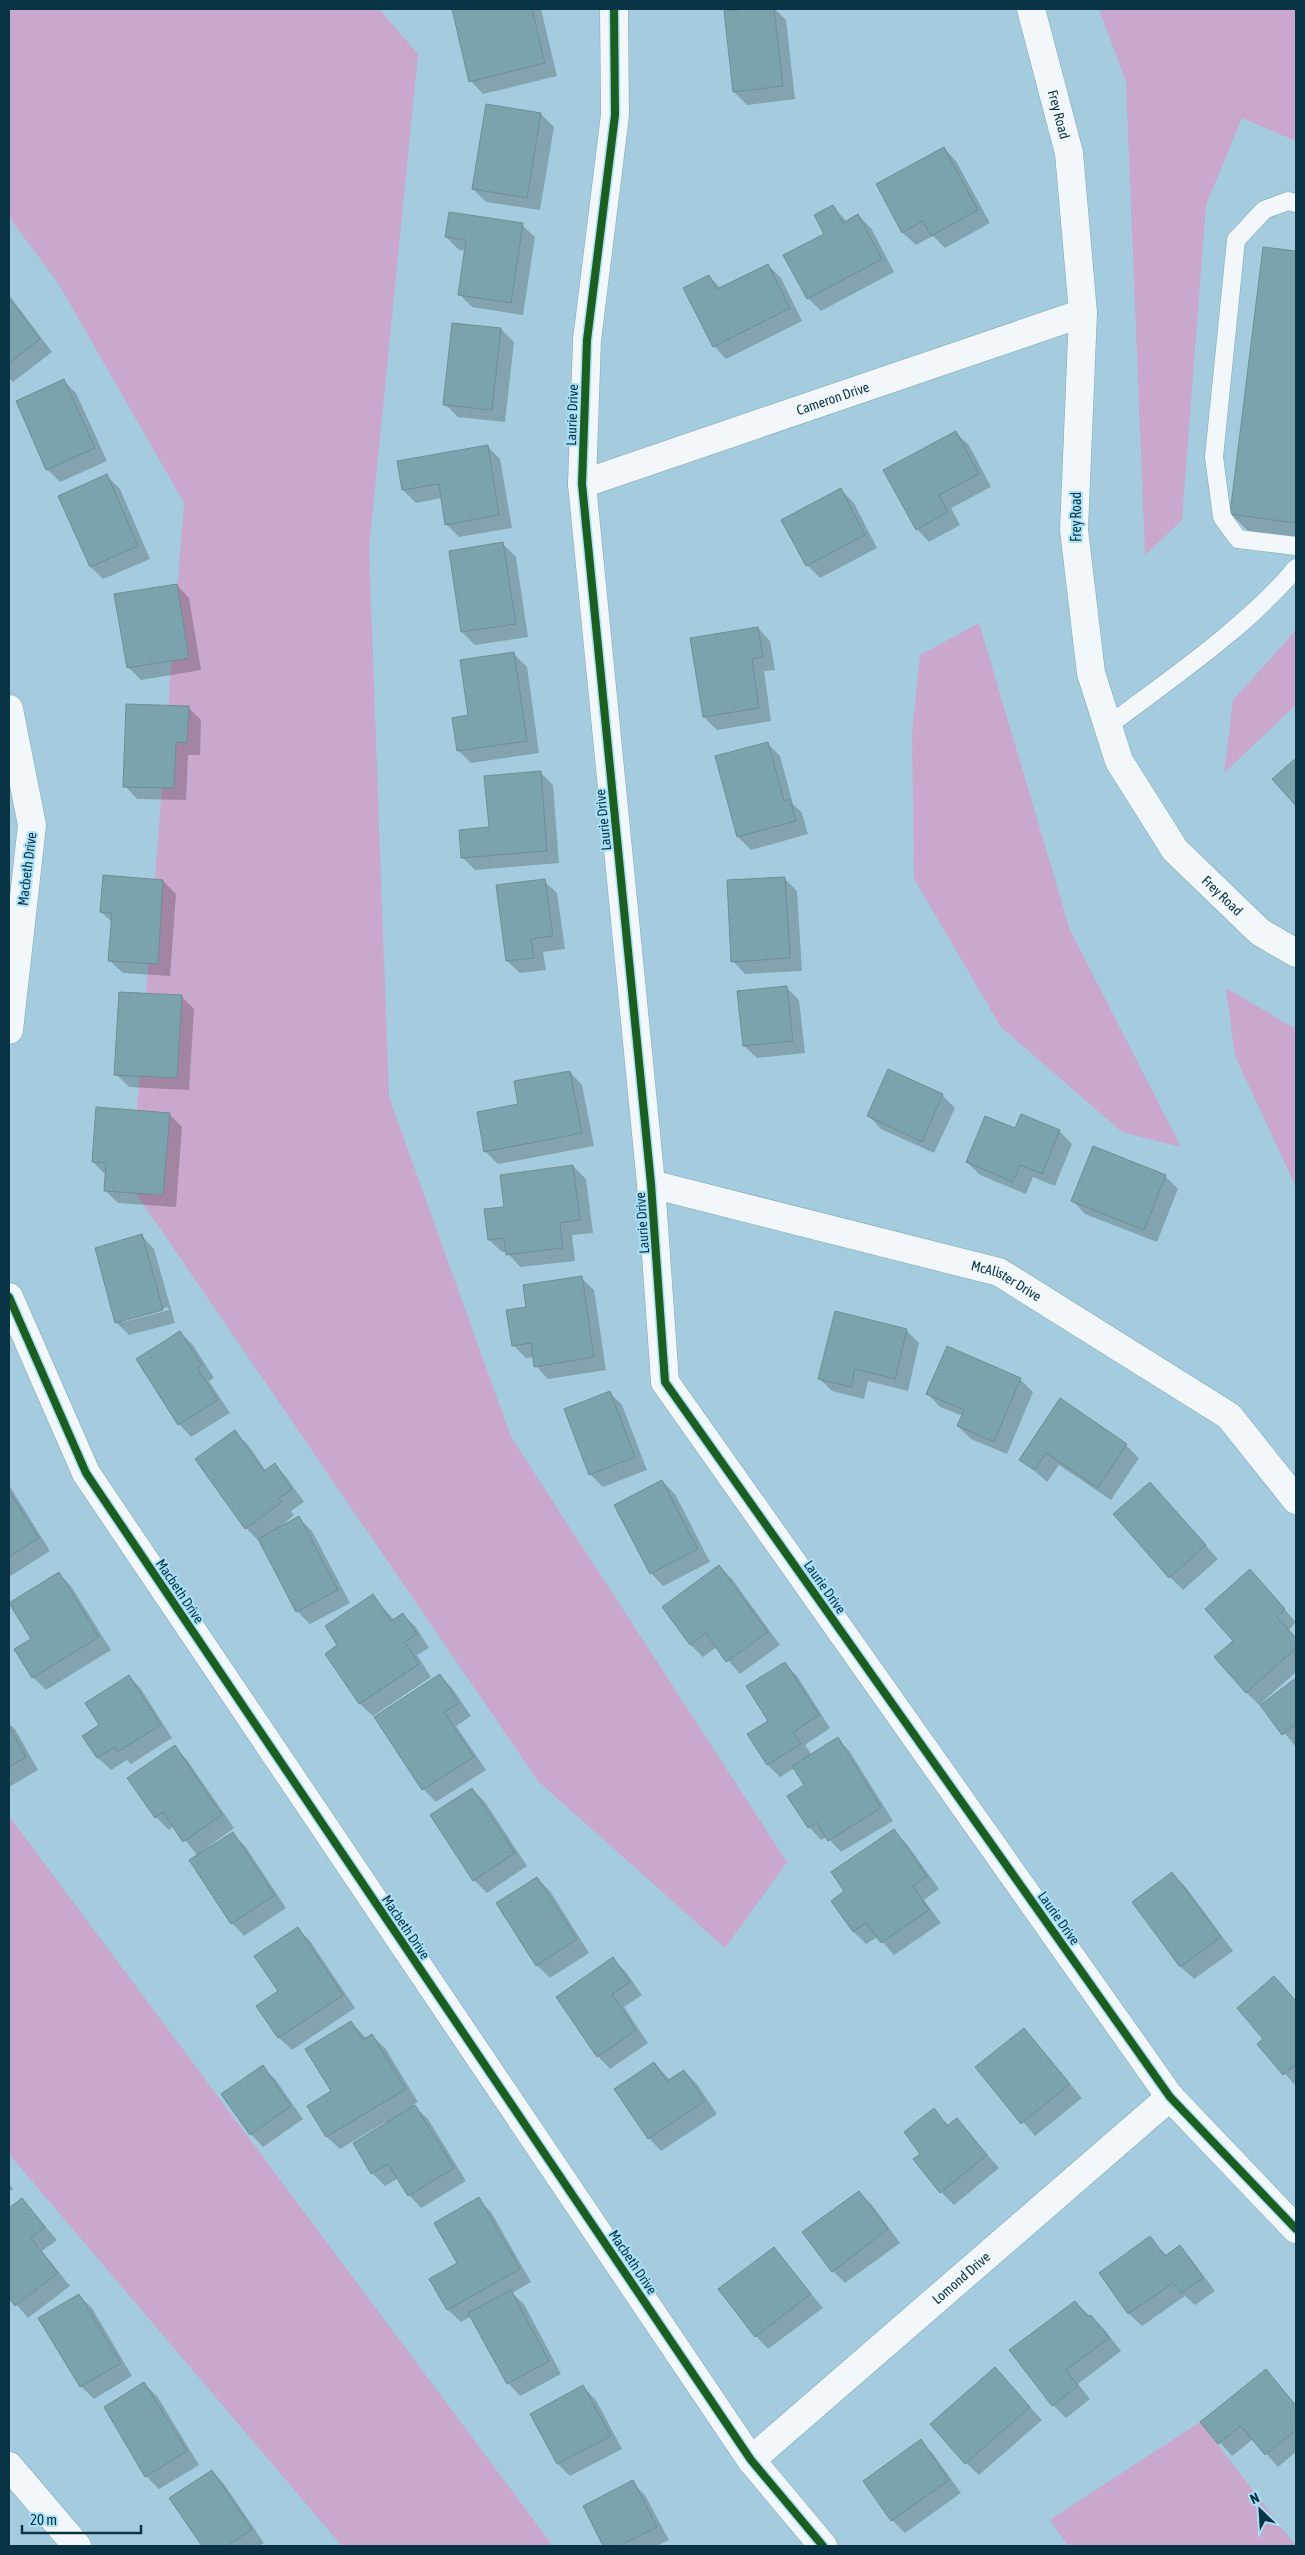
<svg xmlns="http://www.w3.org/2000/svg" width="1305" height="2555" font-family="'Asap Condensed',sans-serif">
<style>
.green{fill:#caa7cc}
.shadow{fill:#0003;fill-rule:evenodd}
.building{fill:#7aa3ae;stroke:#6f8d96}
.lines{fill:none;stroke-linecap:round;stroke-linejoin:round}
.service-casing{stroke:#82a7b6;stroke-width:19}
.minor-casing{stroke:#82a7b6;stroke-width:29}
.tertiary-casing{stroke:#82a7b6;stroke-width:29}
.service{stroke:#f1f7fa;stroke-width:18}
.minor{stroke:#f1f7fa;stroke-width:28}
.tertiary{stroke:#f1f7fa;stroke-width:28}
.cycleway-casing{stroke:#aae0f8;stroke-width:11}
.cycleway{stroke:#1b5e20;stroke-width:8}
.labels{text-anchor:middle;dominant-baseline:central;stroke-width:4;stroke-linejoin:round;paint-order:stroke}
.street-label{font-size:14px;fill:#083445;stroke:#aae0f8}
</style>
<rect width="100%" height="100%" fill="#a4ccde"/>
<path class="green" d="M9,9h370l39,45 -49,495 20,548 122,340 276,425 -62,86 -187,-167 -407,-595 53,-683 -126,-220 -49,-66z
M1099,9h197v132l-54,-23 -36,87 -24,315 -37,35 -19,-473z
M979,623l91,307 111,217 -59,-15 -121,-105 -87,-148 -2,-144 8,-80z
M1296,630v75l-72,68 9,-73z
M1226,988l70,41v158l-61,-131z
M9,1816l544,730h-211l-333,-392z
M1200,2422l96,124h-228l-18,-26z"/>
<path class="shadow" d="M453,9h88l16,67 -74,18 -12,-13z
M757,9h18l11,11 9,79 -48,6 -13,-13 -9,-80z
M541,114l13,13 -14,83 -54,-8 -13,-13z
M944,148l12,13 34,62 -45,25 -12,-12 -17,9 -13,-12 -26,-48z
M833,206l14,16 11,-7 13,13 23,44 -73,39 -13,-13z
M522,225l13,12 -12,78 -51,-8 -13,-13 7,-43 -7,-1 -13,-13z
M1264,248l32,4v291l-41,-5 -24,-24z
M768,265l13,13 21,43 -76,38 -12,-13 -5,-70 12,13z
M9,295l43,57 -39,30 -4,-4z
M501,329l13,13 -9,80 -47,-5 -13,-13z
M63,380l13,13 31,68 -47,21 -13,-13z
M956,433l13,12 22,42 -40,21 9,17 -31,17 -12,-13z
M488,447l12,12 12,69 -53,9 -13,-13 -4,-26 -26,5 -13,-13z
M107,476l13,13 30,70 -47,20 -12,-12z
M841,490l13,13 23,45 -57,30 -13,-13 -24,-45z
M503,544l13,13 12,80 -53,8 -13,-13 -12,-80z
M177,585l12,13 12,72 -60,10 -13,-13z
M758,628l12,13 5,29 -11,1 7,50 -54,9 -13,-13z
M514,654l13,13 12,86 -68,10 -13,-13z
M188,707l13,13 -1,35h-12l-2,45 -49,-1 -12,-13z
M767,743l13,13 13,48 9,9 6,21 -57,16 -13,-13 -21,-80z
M540,772l13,13 6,78 -84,7 -13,-13z
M785,879l12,12 5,80 -57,3 -12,-13z
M163,881l13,13 -6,82 -47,-3 -13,-12 3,-38 -12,-11z
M544,881l13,12 8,56 -22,3 3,18 -26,3 -13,-12z
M786,987l13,13 6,53 -48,5 -13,-12z
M181,996l13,13 -5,81 -60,-3 -13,-13z
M570,1072l12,13 12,61 -96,18 -13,-13z
M942,1095l13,13 -21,45 -53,-24 -12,-13z
M169,1114l13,13 -6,80 -58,-4 -13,-13 1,-15 -13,-13z
M1016,1130l43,1 13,13 -17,42 -22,-9 -7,17 -46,-19 -13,-13z
M573,1166l13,13 7,54 -21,2 3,26 -55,6 -13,-15h-5l-13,-12 16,-32z
M1165,1176l13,13 -21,53 -72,-28 -12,-13z
M142,1236l12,13 21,74 -46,12 -13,-13zM168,1307l1,3 -46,12v-3z
M581,1278l13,12 12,80 -58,9 -12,-13 -2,-9 -8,1 -13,-13 15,-37z
M906,1330l13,13 -11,48 -40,-10 -4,18 -32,-8 -13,-13z
M180,1332l13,13 21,33 -5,3 21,32 -39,24 -12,-13z
M1020,1379l13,13 -26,62 -36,-15 -13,-13 5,-10 -23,-9 -12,-13z
M609,1392l13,13 25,65 -44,17 -13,-13z
M1060,1400l66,45 13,13 -28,42 -52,-35 -12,17 -26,-23z
M235,1432l13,13 18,26 9,-6 12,13 17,24 -13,9 3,4 -19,16 24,-13 13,13 38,72 -40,21 -13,-13 -37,-71 -1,1 -13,-13z
M662,1481l13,13 35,68 -47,24 -12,-13z
M9,1485l41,66 -41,26z
M1162,1496l56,63 -35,31 -13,-13z
M719,1566l13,13 48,66 -40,29 -23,-27 -14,10 -13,-13z
M59,1574l12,12 40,64 -65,40 -13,-13v-38z
M1262,1584l34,38 -7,8 7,9v33l-37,33 -13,-13 -11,-51z
M373,1596l21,24 9,-5 13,12 13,21 -12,7 14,22 -58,39 -13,-12 -33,-50 12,-9z
M784,1663l13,13 33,52 -25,17 7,10 26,-16 12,13 43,69 -52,31 -14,-15 -6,3 -12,-13 -3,-42 -11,-17 -15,9 -12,-12 -19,-31 20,-13z
M129,1676l12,13 31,49 -41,26 -4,-4 -16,10 -13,-12 -14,-22 16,-10z
M440,1676l12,12 19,28 -15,10 30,44 -50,32 -13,-13z
M1296,1680v67l-34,-41z
M9,1724l6,5 23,41 -29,17z
M175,1747l12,13 47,68 -37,27 -23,-29 -5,4 -13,-13 -27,-39z
M472,1789l13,13 42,64 -40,27 -13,-13z
M893,1830l13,13 33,46 -15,11 17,23 -47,32 -16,-18 -12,7 -12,-12 -21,-31 13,-9z
M232,1834l13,12 41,62 -42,28 -12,-13z
M1172,1874l13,12 48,65 -39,28 -13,-12 -48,-65z
M537,1878l13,13 39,62 -39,25 -13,-13z
M298,1929l12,12 45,67 -63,42 -13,-12 -21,-32 21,-14z
M613,1959l13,13 16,23 -18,12 24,36 -38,26 -12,-13z
M1274,1978l22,23v85l-37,-41 6,-6z
M351,2022l16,17 5,-3 13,12 33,54 -5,3 15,14 38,62 -45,27 -12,-13 -11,-17 -13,8 -13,-13 13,-51 -45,27 -13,-12 -19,-31 25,-15z
M1024,2029l58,69 -47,38 -58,-69z
M654,2063l16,17 14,-9 13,13 20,30 -56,37 -12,-13z
M262,2067l13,12 28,40 -40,28 -12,-13z
M934,2110l15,16 8,-6 42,48 -45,37 -13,-13 -19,-38z
M9,2183l4,6 -4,3z
M859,2192l13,13 28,38 -55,40 -12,-12z
M22,2199l35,41 -15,11 28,35 -42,32 -19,-22v-87z
M478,2199l13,13 40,70 -19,11 12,11 37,70 -41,22 -12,-13 -36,-67 -11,6 -13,-12 -17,-31 28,-15z
M1150,2238l17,18 13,-9 12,13 23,31 -20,14 -10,-9 -43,30 -13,-12 -29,-41z
M774,2249l49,59 -55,41 -12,-13z
M79,2296l13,12 40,68 -38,23 -13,-13z
M1075,2302l29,27 17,22 -43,33 12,15 -24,19 -13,-13z
M995,2369l47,51 -63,55 -13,-12z
M1266,2371l30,34v47l-18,15 -25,-28 -21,17 -30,-34z
M144,2384l13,12 42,69 -40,24 -13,-13z
M583,2387l13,13 26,49 -52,27 -12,-12z
M920,2441l13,13 28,39 -56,40 -13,-13 -28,-39z
M212,2471l12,13 40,59 -5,3h-55l-33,-48z
M632,2482l13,13 24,45 -13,6h-51l-20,-39z"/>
<path class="building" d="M452,9h80l13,54 -76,19z
M745,9h29l9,77 -50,6 -9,-81z
M486,104l55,9 -14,85 -55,-9z
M944,147l34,63 -47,26 -8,-15 -21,12 -26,-49z
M833,205l10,18 15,-9 24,45 -75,40 -24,-44 41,-21 -10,-19z
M449,212l74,11 -12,80 -53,-8 8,-55 -21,-3z
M1263,247l33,4v272l-66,-9z
M768,264l22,44 -77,39 -30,-59 26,-13 8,14z
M9,298l31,41 -31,24z
M452,323l49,5 -9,82 -49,-5z
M64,379l31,69 -49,22 -30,-69z
M956,431l23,43 -40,21 9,17 -32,18 -33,-60z
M488,445l11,70 -54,10 -6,-41 -37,6 -5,-29z
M107,474l31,72 -48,21 -32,-71z
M841,488l24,47 -59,31 -25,-46z
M503,542l13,82 -55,8 -12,-81z
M177,584l12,74 -62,10 -13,-74z
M758,627l5,30 -11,2 7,49 -56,9 -13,-79z
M514,652l13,89 -70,10 -5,-33 16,-3 -8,-55z
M126,704l63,2 -2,37 -11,-1 -2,46 -51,-1z
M768,742l16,59 6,-2 6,22 -59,16 -22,-81z
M1296,758v48l-24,-27z
M541,771l6,80 -86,7 -2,-28 30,-3 -5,-51z
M103,875l60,5 -5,84 -50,-3 4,-48 -12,-1z
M785,877l5,81 -59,4 -4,-82z
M545,879l8,57 -22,3 3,19 -28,3 -10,-76z
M787,986l6,55 -50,5 -6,-55z
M119,992l63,3 -5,83 -63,-3z
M888,1069l55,25 -21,48 -55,-26z
M570,1071l12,62 -98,19 -7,-40 41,-8 -4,-23z
M96,1107l74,6 -7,82 -59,-4 2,-28 -14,-1z
M1021,1114l39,16 -18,44 -22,-9 -7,17 -47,-20 19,-46 30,12z
M1093,1146l73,29 -22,55 -73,-29z
M573,1165l7,55 -20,3 3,25 -57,7 -2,-17 -16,2 -4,-31 20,-2 -4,-32z
M142,1234l21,76 -48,13 -20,-75z
M582,1276l12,81 -60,10 -3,-24 -19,3 -6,-36 20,-3 -3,-22z
M835,1311l72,18 -12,50 -40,-10 -4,18 -33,-8z
M180,1331l22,34 -5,3 21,32 -40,25 -42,-66z
M947,1346l74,32 -27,64 -37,-16 7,-16 -38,-16z
M610,1391l25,66 -46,18 -25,-66z
M1060,1398l67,46 -29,44 -52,-35 -12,17 -15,-10z
M235,1430l29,41 11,-8 17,26 -13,9 3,4 -37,27 -50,-70z
M662,1480l36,69 -48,25 -36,-69z
M1150,1482l56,63 -37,33 -56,-64z
M9,1491l30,47 -30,19z
M299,1516l39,74 -42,22 -38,-73z
M719,1565l49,67 -42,30 -20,-29 -16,12 -28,-38z
M1250,1569l35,40 -8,8 19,21v10l-50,45 -32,-36 19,-16 -28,-32z
M59,1572l40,65 -67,41 -18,-29 17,-10 -22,-36z
M373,1594l18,27 12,-8 14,21 -12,8 14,22 -60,40 -34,-50 12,-9 -12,-19z
M785,1662l34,53 -26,17 8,12 -34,21 -20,-31 21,-13 -22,-35z
M440,1674l19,29 -15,9 30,45 -52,33 -48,-73z
M129,1675l32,50 -44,27 -2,-5 -18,11 -15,-22 17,-11 -14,-22z
M1296,1678v46l-14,11 -22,-30z
M9,1726l17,31 -17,10z
M838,1737l43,71 -53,33 -11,-18 -9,5 -21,-32 17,-11 -12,-19z
M175,1745l47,70 -39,27 -20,-30 -8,6 -28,-40z
M472,1788l43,65 -42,28 -43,-66z
M894,1829l33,47 -14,10 16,24 -48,33 -15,-20 -13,9 -22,-31 13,-10 -13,-19z
M233,1832l42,63 -44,29 -42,-64z
M1172,1872l49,65 -41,30 -48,-65z
M537,1877l40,62 -41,27 -40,-63z
M298,1927l45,68 -65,43 -22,-32 22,-15 -24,-35z
M613,1957l17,25 -18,12 24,36 -39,27 -41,-60z
M1274,1976l22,25v63l-13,11 -26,-31 6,-5 -26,-31z
M351,2021l12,19 9,-6 34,55 -80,48 -19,-31 24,-15 -26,-42z
M1024,2028l46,56 -49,40 -46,-57z
M654,2062l13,19 17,-11 21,31 -57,38 -34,-50z
M263,2065l28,41 -41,29 -29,-41z
M415,2105l39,63 -46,28 -20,-32 -17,10 -18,-31z
M934,2108l13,18 10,-8 30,37 -47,38 -27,-34 7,-5 -16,-22z
M859,2191l29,38 -56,43 -30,-40z
M479,2197l41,72 -73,41 -18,-31 28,-16 -23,-40z
M22,2198l23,29 -14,11 27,35 -43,33 -6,-8v-90z
M1150,2236l15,20 15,-11 23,33 -22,15 -8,-10 -45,31 -29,-41z
M774,2247l37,47 -56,43 -37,-48z
M511,2290l38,71 -42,23 -39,-71z
M79,2294l42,69 -41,24 -42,-69z
M1075,2301l13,16 3,-2 18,23 -43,32 12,16 -26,20 -43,-56z
M995,2367l35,40 -65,57 -35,-40z
M1266,2369l30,37v24l-31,25 -24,-29 -23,18 -18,-22z
M144,2382l43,69 -42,26 -41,-70z
M583,2385l28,51 -54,28 -27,-50z
M921,2439l28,41 -58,41 -28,-40z
M212,2470l40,59 -25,17h-25l-33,-48z
M633,2480l24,47 -38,19h-16l-20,-40z"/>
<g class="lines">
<defs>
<path id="service" d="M1296,203l-8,-2 -24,9 -28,30 -22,217 8,60 16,22 58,7
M1108,726c62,-47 139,-99 188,-158"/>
<g id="minor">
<path d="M614,9l1,106 -28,225 -5,144 69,700 14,198 505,715 126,132"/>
<path id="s1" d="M582,484l501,-171"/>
<path d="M9,709l23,116 -23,205"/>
<path id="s2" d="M651,1184l348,88 230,144 67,84"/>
<path d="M9,1297l77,176 665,987 72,86"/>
<path id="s3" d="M751,2460l419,-363"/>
<path d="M9,2466l68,80"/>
</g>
<g id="tertiary">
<path id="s4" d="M1031,9l38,144 14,160 -9,217 17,143 28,88 56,89 85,82 36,21"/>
</g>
</defs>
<use href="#service" class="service-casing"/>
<use href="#minor" class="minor-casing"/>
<use href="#tertiary" class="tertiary-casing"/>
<use href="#service" class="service"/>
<use href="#minor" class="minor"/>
<use href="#tertiary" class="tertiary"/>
<defs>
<path id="cycleway" d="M614,9l1,106 -28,225 -5,144 69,700 14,198 505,715 126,132
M9,1297l77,176 665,987 72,86"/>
</defs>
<use href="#cycleway" class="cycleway-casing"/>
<use href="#cycleway" class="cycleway"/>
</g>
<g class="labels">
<g class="street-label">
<text stroke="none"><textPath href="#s4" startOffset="109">Frey Road</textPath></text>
<text stroke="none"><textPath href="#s1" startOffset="265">Cameron Drive</textPath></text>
<text transform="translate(572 415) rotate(-88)">Laurie Drive</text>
<text transform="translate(1076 517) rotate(-90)">Frey Road</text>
<text transform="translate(603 820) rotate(-96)">Laurie Drive</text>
<text transform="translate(27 869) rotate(-83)">Macbeth Drive</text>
<text stroke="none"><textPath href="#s4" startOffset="934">Frey Road</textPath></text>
<text transform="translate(642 1223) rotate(-94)">Laurie Drive</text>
<text stroke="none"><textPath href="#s2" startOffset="369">McAlister Drive</textPath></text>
<text transform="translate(825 1587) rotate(55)">Laurie Drive</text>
<text transform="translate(180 1591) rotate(56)">Macbeth Drive</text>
<text transform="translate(1059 1918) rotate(55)">Laurie Drive</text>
<text transform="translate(406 1927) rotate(56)">Macbeth Drive</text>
<text transform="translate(633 2262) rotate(56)">Macbeth Drive</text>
<text stroke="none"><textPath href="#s3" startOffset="278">Lomond Drive</textPath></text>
</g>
</g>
<rect width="1305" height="2555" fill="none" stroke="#083445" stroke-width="20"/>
<g transform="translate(1260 2510) rotate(335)" stroke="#aae0f8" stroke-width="4" paint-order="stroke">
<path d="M0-4L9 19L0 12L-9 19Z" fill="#083445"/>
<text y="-8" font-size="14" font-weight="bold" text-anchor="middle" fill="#083445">N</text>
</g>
<path d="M22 2525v8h119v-8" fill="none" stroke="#083445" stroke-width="2.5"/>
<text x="30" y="2525" font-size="15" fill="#083445" stroke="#aae0f8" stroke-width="4" paint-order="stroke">20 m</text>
</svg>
